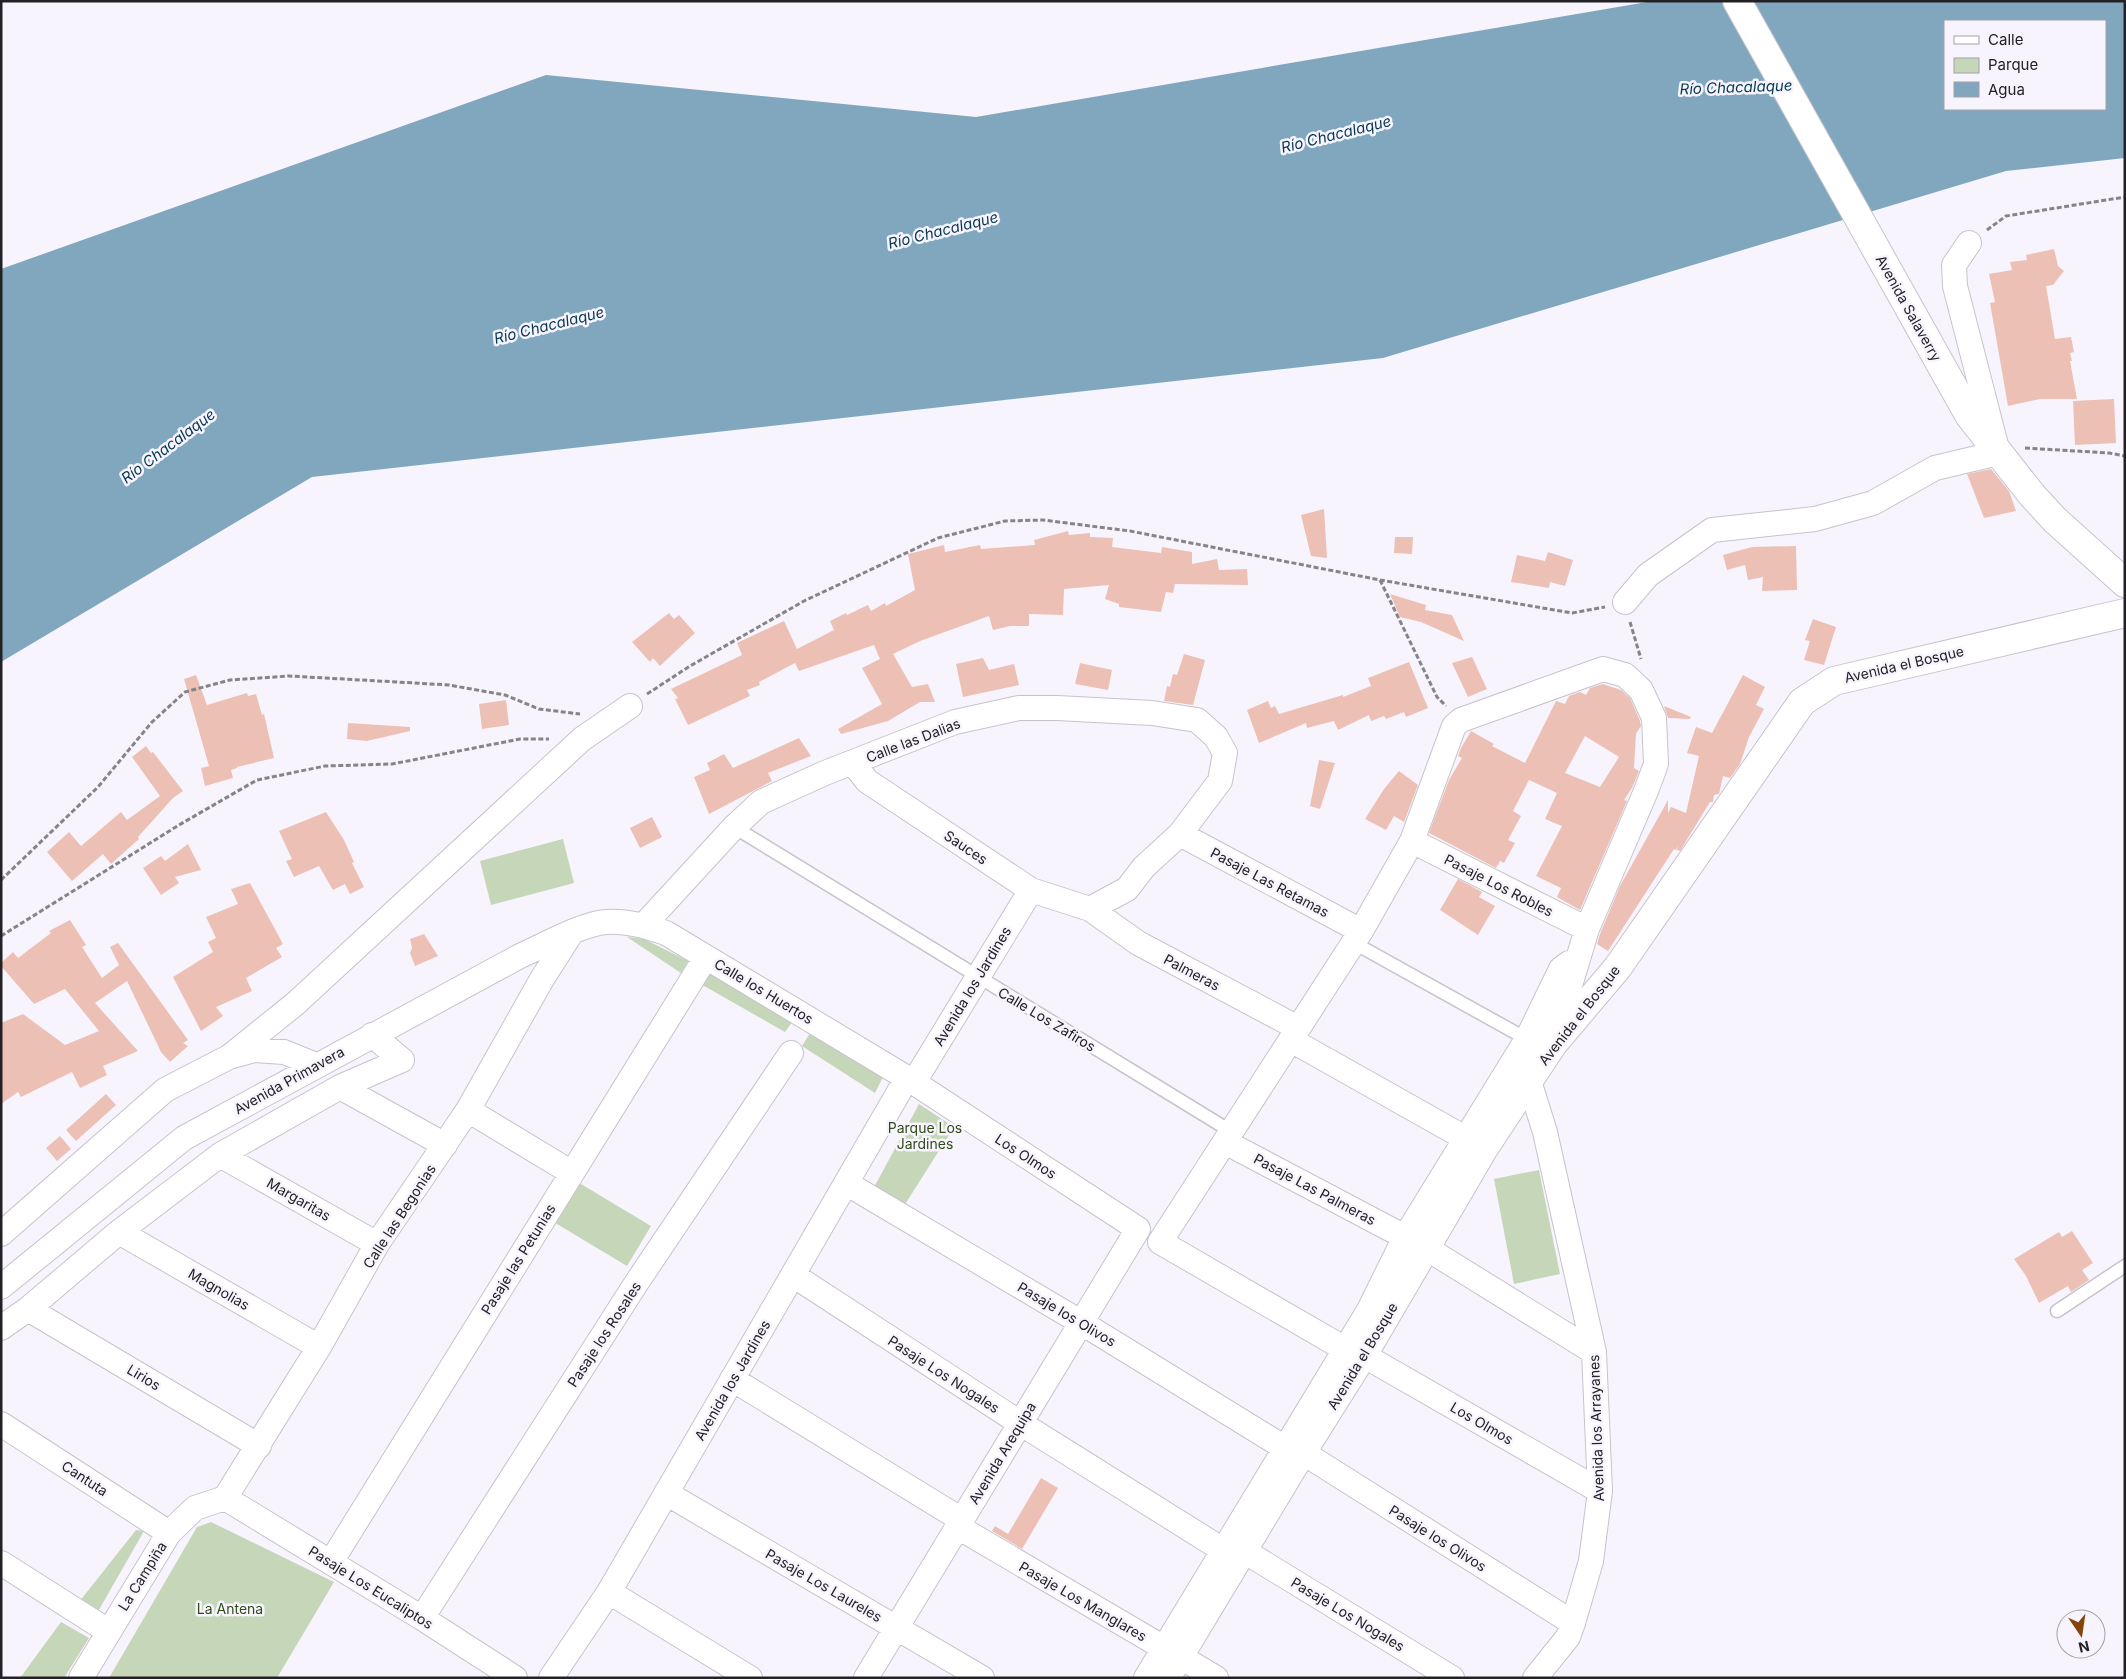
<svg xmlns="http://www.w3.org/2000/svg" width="2126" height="1679" font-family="Inter,sans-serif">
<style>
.green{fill:#c5d6b9}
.water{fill:#81a7bf;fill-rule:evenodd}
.building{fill:#edc0b5;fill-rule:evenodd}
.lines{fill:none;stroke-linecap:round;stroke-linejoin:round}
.lane-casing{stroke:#c6c3cd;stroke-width:15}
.street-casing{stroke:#c6c3cd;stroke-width:26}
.secondary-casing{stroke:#c6c3cd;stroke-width:30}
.primary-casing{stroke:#c6c3cd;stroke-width:30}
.path{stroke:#868389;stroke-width:3;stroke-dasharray:5 2.5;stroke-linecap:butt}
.lane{stroke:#fff;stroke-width:12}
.street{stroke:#fff;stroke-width:24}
.secondary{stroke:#fff;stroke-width:28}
.primary{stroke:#fff;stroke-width:28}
.labels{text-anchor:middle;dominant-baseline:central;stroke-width:5;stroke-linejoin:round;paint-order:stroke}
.street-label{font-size:14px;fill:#232125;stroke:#f8f4fe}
.park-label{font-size:14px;fill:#304b17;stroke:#f8f4fe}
.water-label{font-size:15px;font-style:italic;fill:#043951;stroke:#f8f4fe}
</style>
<rect width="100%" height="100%" fill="#f8f4fe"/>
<path class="green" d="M563,839l11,44 -83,22 -11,-44z
M627,937l17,2 44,22 -7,12z
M712,970l83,48 -10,14 -86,-49z
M812,1030l71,47 -8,16 -73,-47z
M919,1104l35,23 -50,79 -32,-15z
M1539,1170l21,104 -46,10 -20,-105z
M576,1181l75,45 -24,40 -75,-45z
M211,1522l123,60 -57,96h-168l88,-151z
M136,1530l8,1 -48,84 -17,-13z
M61,1622l28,16 -25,40h-44z"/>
<path class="water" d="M1653,1h472v157l-119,13 -623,187 -1071,119 -311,185v-393l545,-194 430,42zM1945,21h160v88h-160z"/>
<path class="building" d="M2054,249l4,17 6,5 -11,14 -7,1 9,53 16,-2 3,15 -4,1 2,8h-2l7,38h-37l-32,7 -18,-103 5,-1 -6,-28 23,-4 -2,-8 17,-2 -1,-5z
M2114,399l2,44 -41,2 -2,-44z
M1991,469l18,22 7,20 -32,7 -17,-44z
M1324,509l3,49 -16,-2 -10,-41z
M1068,531l1,4 21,-2v4l23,1 -1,9 49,6 1,-6 30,5v12l25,-5 2,11 28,-1 1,16 -73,-1 -2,9 -7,-1 -5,20 -42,-5v-3l-14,-5 4,-14 -45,4 -1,26 -34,-1v12h-19l-17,4 -4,-14 -69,25 -27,13 19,33 16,-3 7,18h-15l-32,19 -47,13 -3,-5 44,-25 -20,-36 18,-9 -6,-14 -75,26 -4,-8 -36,19 1,3 -13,5 3,6 -62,29 -13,-26 3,-1 -7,-9 71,-34 -5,-12 47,-22 13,28 37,-19 -4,-9 16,-8 1,2 21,-10 3,6 14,-8 1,3 29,-16 -7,-36 36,-9 1,7 35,-7 1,4 54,-4 -1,-5z
M1395,537h18l-1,17 -18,-1z
M1796,546l1,44 -35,1 1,-14 -15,3 -3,-15 -18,5 -4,-15 29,-8z
M1548,552l25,8 -8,26 -15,-4 -1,6 -38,-6 6,-27 28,6z
M1390,594l36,11 -1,5 27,5 12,26 -43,-19 -21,-5z
M669,613l5,6 5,-4 16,18 -35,33 -7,-8 -3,4 -18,-20z
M1813,619l23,8 -12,38 -20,-5 6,-19 -5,-1z
M1184,654l21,6 -12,45 -29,-4 3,-15 3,1 3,-13 4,1z
M1472,657l15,32 -19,8 -16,-34z
M983,658l6,12 25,-6 5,21 -56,12 -7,-33z
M1409,662l19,46 -22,9 -2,-5 -18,7 -2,-3 -13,5 -2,-6 -31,15 -4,-9 -27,7 -1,-5 -47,20 -12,-33 21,-9 3,7 4,-2 4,8 64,-19v2l28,-11 -3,-8z
M1080,663l32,7 -4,20 -33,-6z
M196,675l11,30 40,-12 1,3 8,-2 6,21 2,-1 10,44 -37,9v1l-6,2 2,8 -28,8 -4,-18 8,-2 -25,-87z
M1743,675l22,12 -9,18 8,4 -15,28 -9,27 -10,14 -7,-2 -4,18 -5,1 -1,7h-3l-30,49 -3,-1 1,-4 -2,4 -2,-1 -66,102 -11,-7 3,-10 20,-48 48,-86v13l3,-6 15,6 13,-57 -12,-3 9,-26 16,6z
M1603,684l18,6 9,8 10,23 1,5 -5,8 -2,34 5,3 -7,17 -8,12 3,1 -47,109 -23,-13 4,-9 -25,-12 26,-50 -17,-7 12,-26 -28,-13 -16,31 8,5 -13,24 7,3 -11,20 -4,-2 -4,7 -67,-35 20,-53 13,-22 -4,-2 3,-8 10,-17 23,13 -2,2 33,17 31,-62 9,3 4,-8 11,-4 6,3 4,-7zM1585,736l34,21 -19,30 -35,-14z
M506,700l3,25 -27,4 -3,-25z
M1664,706l27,11 -1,2 -22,-1z
M348,723l62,4v4l-43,10 -20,-2z
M799,738l12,18 -43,17 4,8 -63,33 -15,-37 16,-7 -3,-7 17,-9 9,14z
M146,746l5,7 2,-1 30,39 -10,7 -35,39 1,2 -28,25 -8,-10 -31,27 -25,-29 22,-20 12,14 40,-34 6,8 33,-24 -28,-39z
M1319,760l16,3 -15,46 -10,-3z
M1399,771l19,14 -14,37 -10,-6 -8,14 -21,-11 19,-30z
M326,812l18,28 10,22 -2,1 12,24 -14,7 -5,-10 -12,6 -14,-24 -25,11 -8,-16 6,-2 -13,-28z
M652,817l10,20 -22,11 -10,-20z
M188,844l13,26 -26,7 4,6 -18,12 -18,-27 18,-12 4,5z
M1458,879l24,13 -3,5 16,9 -17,29 -38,-25z
M250,883l33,61 -7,4 6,9 -36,21 6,13 -36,16 7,9 -22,15 -28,-54 40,-25 -5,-10 8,-4 -10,-21 32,-13 -7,-15z
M70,920l16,25 -4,2 20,31 17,-13 -9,-18 8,-4 70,97 -5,3 5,3 -18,16 -9,-10 -34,-71 -32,22 43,48 -35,15 4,9 -27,13 -8,-16 -51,25 -3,-5 -17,12v-81l22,-9 42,31 34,-14 -34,-42 -31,15 -33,-38v-3l12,-11 5,6 33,-25 -2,-2z
M424,934l14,22 -23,10 -5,-13 2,-5 -2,-9z
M106,1094l10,11 -40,36 -10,-11z
M60,1136l11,13 -14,12 -11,-13z
M2072,1231l21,32 -11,7 7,10 -18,12 -3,-6 -29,17 -13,-27 -12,-17 45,-27 3,5z
M1041,1478l17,10 -36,61 -30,-18 3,-5 13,8z"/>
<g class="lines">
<defs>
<path id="lane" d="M734,827l498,305
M1354,943l162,90
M2057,1311l68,-45"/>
<path id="street" d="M1625,602l23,-27 64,-45 103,-11 58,-16 62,-35 63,-15 -43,-167 -1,-21 15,-22
M853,763l14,18 164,109 59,19 48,34 160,85
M1180,834l181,97
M1412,841l175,88
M643,926l91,-99 27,-25 64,-29 130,-51 64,-14h38l95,5 45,7 19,17 9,16 -5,28 -40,53 -36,33 -17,22 -37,20
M1291,1040l174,98
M229,1057l66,-53 287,-265 48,-33
M1529,1081l16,51 49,220 6,139 -9,70 -18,62 -5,14 -33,41
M914,1082l117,-192
M340,1087l105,58
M468,1110l104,63
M1225,1142l180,95
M220,1155l157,89
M846,1183l236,140 203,125
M119,1232l200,115
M1,1234l164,-144 64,-33 25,-7 30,2 32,13
M1426,1248l168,104
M793,1275l227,148 203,127
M1,1287l183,-149 336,-182c23,-10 61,-32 86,-34 20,-2 42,5 60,11l241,145 231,151 -272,449
M28,1309l231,137
M1369,1310l36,-73 122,-198 34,-70 8,-6
M1,1328l27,-19 91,-77 101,-77 120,-68 62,-27 -30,-25
M1345,1349l-185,-107 201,-311 51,-90 42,-115 7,-6 142,-51 22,6 16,15 13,28 2,46 -10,27 -59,138 -34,113
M1363,1355l237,136
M732,1379l230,141
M1,1424l168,109
M1302,1452l271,171
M666,1493l316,185
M225,1498l94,-151 58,-103 91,-134 74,-131 30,-47
M225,1498l197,120 93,60
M958,1527l206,121 9,-11
M1244,1551l208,127
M331,1562l375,-605
M1,1563l107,68
M609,1592l141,86
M422,1618l215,-336 154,-229
M1179,1656l37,22
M81,1678l88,-145 26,-25 30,-10
M551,1678l58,-86 298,-514
M1146,1678l223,-368 15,10"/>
<path id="secondary" d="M1166,1678l136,-226 61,-97 121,-207 69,-104 65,-77 184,-265 32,-21 291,-68"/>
<path id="primary" d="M1737,1l232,414 63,80 23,25 70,63"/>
</defs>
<use href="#lane" class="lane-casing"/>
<use href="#street" class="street-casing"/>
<use href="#secondary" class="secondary-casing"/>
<use href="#primary" class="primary-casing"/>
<path class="path" d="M1987,230l19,-14 119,-19
M2025,448l84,5 16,3
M1380,580l57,117 9,9
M1630,622l11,37
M647,694l43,-28 114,-65 134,-63 67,-17 38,-1 87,11 250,49 192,33 33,-6
M1,880l97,-93 54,-65 33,-30 45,-12 59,-4 108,6 52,3 56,10 34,14 41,5
M1,936l178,-111 78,-45 68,-14 67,-2 128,-25h29"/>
<use href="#lane" class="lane"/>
<use href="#street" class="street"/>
<use href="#secondary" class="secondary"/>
<use href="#primary" class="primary"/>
</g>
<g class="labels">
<g class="street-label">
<text transform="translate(1909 308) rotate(61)">Avenida Salaverry</text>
<text transform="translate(1904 664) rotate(-13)">Avenida el Bosque</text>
<text transform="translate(913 740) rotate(-21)">Calle las Dalias</text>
<text transform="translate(966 847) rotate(34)">Sauces</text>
<text transform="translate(1270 882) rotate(28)">Pasaje Las Retamas</text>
<text transform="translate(1499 885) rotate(27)">Pasaje Los Robles</text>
<text transform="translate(1192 972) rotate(28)">Palmeras</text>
<text transform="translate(972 986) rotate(-59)">Avenida los Jardines</text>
<text transform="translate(764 991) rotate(31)">Calle los Huertos</text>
<text transform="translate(1579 1015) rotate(-52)">Avenida el Bosque</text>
<text transform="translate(1047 1019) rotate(31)">Calle Los Zafiros</text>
<text transform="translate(289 1080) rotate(-29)">Avenida Primavera</text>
<text transform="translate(1026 1156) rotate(33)">Los Olmos</text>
<text transform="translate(1315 1189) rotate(28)">Pasaje Las Palmeras</text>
<text transform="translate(299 1199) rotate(30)">Margaritas</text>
<text transform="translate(399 1216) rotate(-57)">Calle las Begonias</text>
<text transform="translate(518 1259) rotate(-58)">Pasaje las Petunias</text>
<text transform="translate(219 1289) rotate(30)">Magnolias</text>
<text transform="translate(1067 1314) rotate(31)">Pasaje los Olivos</text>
<text transform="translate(604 1334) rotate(-57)">Pasaje los Rosales</text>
<text transform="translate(1362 1356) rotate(-59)">Avenida el Bosque</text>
<text transform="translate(944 1374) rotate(33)">Pasaje Los Nogales</text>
<text transform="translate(144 1377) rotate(31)">Lirios</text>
<text transform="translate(732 1380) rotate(-60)">Avenida los Jardines</text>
<text transform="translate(1482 1423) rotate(30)">Los Olmos</text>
<text transform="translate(1596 1428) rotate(-92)">Avenida los Arrayanes</text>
<text transform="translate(1002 1453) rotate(-59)">Avenida Arequipa</text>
<text transform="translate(85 1478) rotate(33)">Cantuta</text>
<text transform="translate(1438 1538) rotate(32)">Pasaje los Olivos</text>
<text transform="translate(142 1576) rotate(-58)">La Campiña</text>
<text transform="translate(824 1585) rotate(30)">Pasaje Los Laureles</text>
<text transform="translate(371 1587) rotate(32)">Pasaje Los Eucaliptos</text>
<text transform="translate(1083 1601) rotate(30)">Pasaje Los Manglares</text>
<text transform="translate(1348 1614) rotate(31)">Pasaje Los Nogales</text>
</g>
<g class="park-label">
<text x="925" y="1127">Parque Los<tspan x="925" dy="16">Jardines</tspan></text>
<text x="230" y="1608">La Antena</text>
</g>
<g class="water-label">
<text transform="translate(1736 87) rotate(-2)">Río Chacalaque</text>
<text transform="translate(1336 134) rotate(-14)">Río Chacalaque</text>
<text transform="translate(943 230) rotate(-14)">Río Chacalaque</text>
<text transform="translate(549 325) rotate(-14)">Río Chacalaque</text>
<text transform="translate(168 446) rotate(-37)">Río Chacalaque</text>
</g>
</g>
<rect width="2126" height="1679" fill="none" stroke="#232125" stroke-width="5"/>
<rect x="1944" y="20" width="162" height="90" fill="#f8f4fe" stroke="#a3a0a7"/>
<rect x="1954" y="36" width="25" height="8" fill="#ffffff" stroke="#a3a0a7"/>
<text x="1988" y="45" font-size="15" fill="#232125">Calle</text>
<rect x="1954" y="58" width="25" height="15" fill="#c5d6b9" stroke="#a3a0a7"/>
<text x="1988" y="70" font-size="15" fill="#232125">Parque</text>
<rect x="1954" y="82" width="25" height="15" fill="#81a7bf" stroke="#a3a0a7"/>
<text x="1988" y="95" font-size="15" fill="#232125">Agua</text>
<g transform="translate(2081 1634) rotate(167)"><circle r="24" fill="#f8f4fe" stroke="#a3a0a7"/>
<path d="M0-4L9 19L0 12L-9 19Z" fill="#85450a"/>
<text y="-8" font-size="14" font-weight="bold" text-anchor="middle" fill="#232125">N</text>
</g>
</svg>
